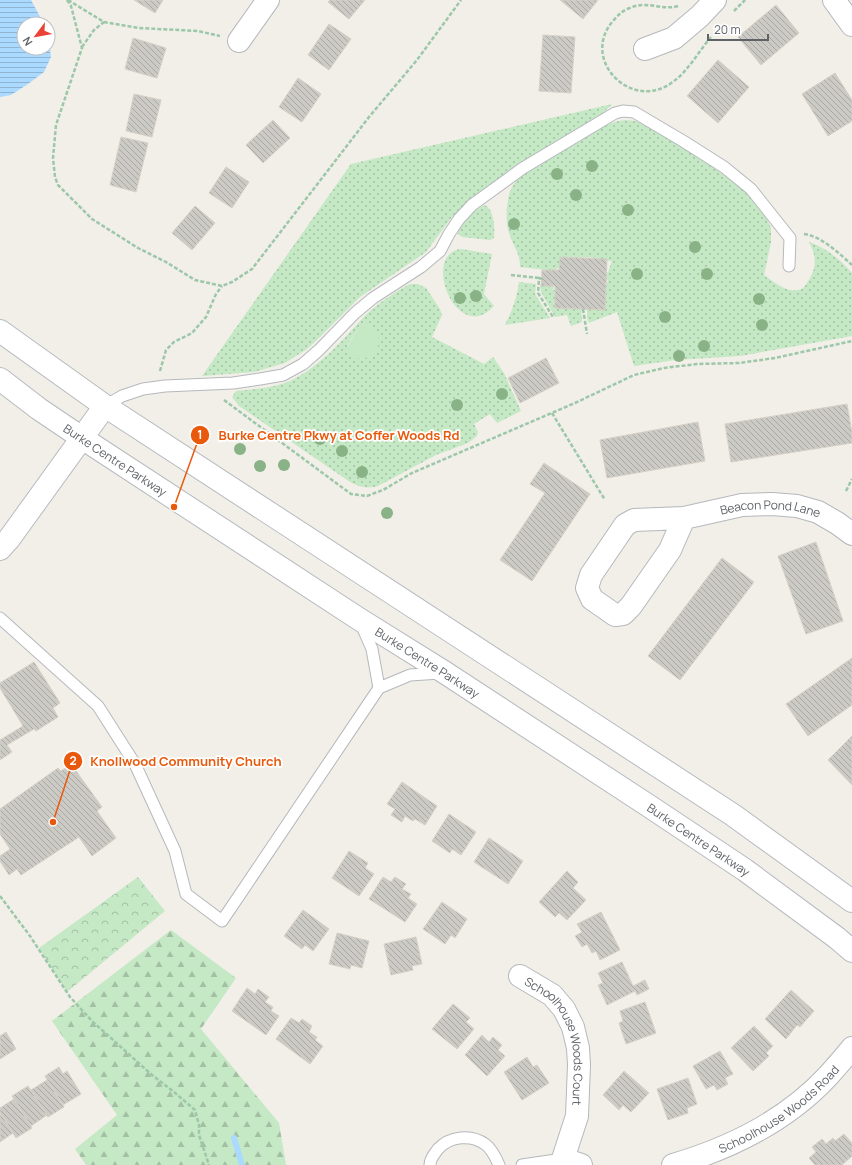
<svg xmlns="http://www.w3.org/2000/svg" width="852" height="1165" font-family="Manrope,sans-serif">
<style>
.grass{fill:url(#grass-dots);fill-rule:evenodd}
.forest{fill:url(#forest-firs)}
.park{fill:url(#park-crowns)}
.garden{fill:#c5e8c5}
.water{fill:url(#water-rules)}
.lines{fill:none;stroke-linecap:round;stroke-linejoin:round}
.stream{stroke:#aadaff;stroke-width:6}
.building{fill:url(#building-back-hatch);stroke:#d6d1c6}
.lane-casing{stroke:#b5b8bc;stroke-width:13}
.street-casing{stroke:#b5b8bc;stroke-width:24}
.secondary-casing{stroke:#b6babf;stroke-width:24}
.path{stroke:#9cc7a9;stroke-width:2.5;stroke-dasharray:4 2;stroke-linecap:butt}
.lane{stroke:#fff;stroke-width:11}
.street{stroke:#fff;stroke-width:22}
.secondary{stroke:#fff;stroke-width:22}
.tree{fill:#89b387}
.labels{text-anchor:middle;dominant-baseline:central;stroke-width:3.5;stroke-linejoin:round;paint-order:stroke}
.street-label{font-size:12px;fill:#5f6368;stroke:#fff}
.leader{fill:none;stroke:#e8590c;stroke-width:1.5}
.callout-dot{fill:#e8590c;stroke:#fff;stroke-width:1.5}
.mark-label{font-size:12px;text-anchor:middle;font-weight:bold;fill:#fff}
.callout-label{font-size:13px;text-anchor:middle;font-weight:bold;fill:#e8590c;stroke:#fff;stroke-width:3.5;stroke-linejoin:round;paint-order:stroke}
</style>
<defs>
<pattern id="grass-dots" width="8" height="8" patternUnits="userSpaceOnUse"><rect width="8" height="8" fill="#c5e8c5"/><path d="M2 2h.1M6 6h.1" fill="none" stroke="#a3c0a4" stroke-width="1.8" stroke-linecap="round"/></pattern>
<pattern id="forest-firs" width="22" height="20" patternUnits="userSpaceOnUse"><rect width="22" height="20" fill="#c5e8c5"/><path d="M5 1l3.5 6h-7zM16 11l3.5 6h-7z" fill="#a3c0a4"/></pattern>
<pattern id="park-crowns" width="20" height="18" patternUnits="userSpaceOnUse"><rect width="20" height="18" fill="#c5e8c5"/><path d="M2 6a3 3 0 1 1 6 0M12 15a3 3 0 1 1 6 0" fill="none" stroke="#a3c0a4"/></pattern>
<pattern id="water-rules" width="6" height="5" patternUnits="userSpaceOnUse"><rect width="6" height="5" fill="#aadaff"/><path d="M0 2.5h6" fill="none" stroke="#8eb4d2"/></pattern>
<pattern id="building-back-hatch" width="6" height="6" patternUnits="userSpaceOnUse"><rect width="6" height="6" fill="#cccac5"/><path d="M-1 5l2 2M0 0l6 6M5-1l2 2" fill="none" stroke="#a9a8a4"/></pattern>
</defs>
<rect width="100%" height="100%" fill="#f1efe8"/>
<path class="grass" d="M612,104l-9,9 -21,14 -68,40 -38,28 -25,23 -25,34 -66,45 -40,40 -13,12 -22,14 -31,9 -52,4 149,-212z
M625,120l11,1 18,9 46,28 41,30 11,12 13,15 6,13v14l-7,33c9,6 22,18 34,15 4,0 7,-4 9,-7 10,-15 10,-26 2,-41 16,5 32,18 43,31v63l-112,20 -65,4 -41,6 -17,-54 -28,11 -2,-5v-12l18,-18 3,-8 -4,-1 2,-7h2l4,-11 -13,-1v-2l-20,-1 -18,11h-4l-1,3 -36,-4c0,-16 -7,-20 -11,-34 -3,-10 -3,-23 -1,-33 1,-9 5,-16 11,-22 15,-15 36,-22 54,-33 17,-10 32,-23 52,-25z
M485,205c9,4 10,24 9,33l-4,2 -28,-3 -4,-3c1,-9 18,-26 27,-29z
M461,249l31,5 -8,40 10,12c-37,41 -74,-52 -33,-57z
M519,282l17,2 -1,10 15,24 -45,7c7,-14 12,-27 14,-43z
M410,284h8l8,4 14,21 2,6 -10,22 52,27 9,-7 11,16 17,38 -24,12 -7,-9 -16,10 4,8 -1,4 -9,7 -32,12 -58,31c-11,3 -18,1 -28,-4l-111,-76 -7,-9 4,-6c18,-2 38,-3 54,-10 29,-14 50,-38 71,-61 14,-15 32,-27 49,-36zM365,322h3l4,4 -2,30 -9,3 -14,-13 12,-19z
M540,285l14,1 -1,4h5l-3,12 26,3 1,17 -11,4 -4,-11 -12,2 -14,-25z"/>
<path class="forest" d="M171,930l65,48 -35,51 78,94 7,42h-200l-11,-16 42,-34 -65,-94z"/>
<path class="park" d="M138,877l27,34 -98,81 -28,-44z"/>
<path class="garden" d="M365,322h3c31,26 -13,51 -22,27l13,-22z"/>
<path class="water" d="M0,0h31l13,24h-20v24h24v-13l3,22 -7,15 -16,12 -17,11 -11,2z"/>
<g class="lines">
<path class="stream" d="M234,1138l8,27"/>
</g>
<path class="building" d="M134,0h29l-8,13z
M330,0h35l-16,19 -21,-17z
M560,0h38l-15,19z
M776,5l23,28 -38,32 -23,-28z
M329,24l22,15 -22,31 -21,-15z
M543,35l32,2 -4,56 -32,-2z
M133,38l33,10 -9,30 -32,-9z
M718,60l31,27 -31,36 -31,-27z
M835,73l17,27v21l-24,15 -26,-42z
M298,78l23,16 -19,28 -23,-15z
M134,94l27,6 -9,37 -26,-6z
M273,120l17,18 -27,25 -17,-18z
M121,137l27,6 -12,49 -26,-7z
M226,167l23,15 -17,26 -23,-15z
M195,206l20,17 -23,27 -20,-17z
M560,257l47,2 -2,51 -50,-2v-22h-14l1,-16h17z
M546,358l13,25 -39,20 -12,-25z
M847,404l5,28v11l-121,19 -6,-38z
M698,422l7,39 -98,17 -7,-38z
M544,463l46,31 -58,87 -32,-21 45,-67 -15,-9z
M816,542l27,79 -37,13 -28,-78z
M722,558l32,24 -74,98 -32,-24z
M852,658v47l-44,31 -22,-32z
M34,662l26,41 -7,5 5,9 -22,14 -2,-2 -27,16 5,7 -12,8v-20l23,-14 -23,-38v-5z
M852,736v49l-24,-25z
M71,764l31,43 -5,4 19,27 -24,18 -13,-19 -58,38 -4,-6 -8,6 -9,-14v-5l10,-7 -10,-15v-25l58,-41 3,3z
M402,782l35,24 -12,19 -10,-6 -2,2 -8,-5 -3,6 -11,-7 4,-6 -8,-5z
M449,814l27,18 -15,23 -9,-6 -2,4 -18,-12z
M489,838l34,23 -15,23 -34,-22z
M349,851l19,12 -3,5 9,6 -15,22 -27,-18z
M567,871l11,11 -5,6 13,12 -19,20 -8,-7 -4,4 -16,-15z
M383,877l8,5 4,-5 11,7 -4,5 9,5 -3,4 9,6 -12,18 -36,-23z
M442,902l25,17 -12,19 -4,-3 -6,9 -22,-15z
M303,910l26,19 -16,22 -8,-6 -3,4 -18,-13z
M601,912l19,38 -20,10 -4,-9 -4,2 -5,-9 -5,3 -7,-11 7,-4 -5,-8z
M337,933l32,8 -7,27 -11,-3 -1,4 -21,-5z
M416,937l6,27 -10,2 1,4 -22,5 -7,-31z
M622,962l11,24 12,-6 4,9 -12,6 -2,-4 -28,14 -9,-20 5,-2 -5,-10z
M247,988l8,6 3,-5 11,8 -4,5 8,5 -2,4 8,5 -13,19 -34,-24z
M791,990l23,21 -14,16 -3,-2 -11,14 -21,-20z
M645,1002l11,31 -30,11 -7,-21 4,-2 -3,-10z
M453,1004l17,14 -4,4 8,7 -17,20 -25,-20z
M291,1018l8,5 3,-4 10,7 -3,6 8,5 -2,3 8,6 -13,18 -34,-25z
M754,1026l19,20 -7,7 3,3 -16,15 -22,-23z
M6,1032l10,17 -16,10v-23z
M482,1035l7,7 4,-5 9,8 -4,5 7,6 -18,20 -22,-21z
M720,1051l13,23 -8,4 3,6 -11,6 -3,-5 -8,4 -13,-23z
M527,1057l6,10 4,-2 12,18 -27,17 -18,-28z
M59,1067l4,7 4,-3 14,23 -18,11 -18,-29z
M624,1071l25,22 -18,19 -8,-7 -4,5 -16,-15z
M688,1078l9,26 -10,4 1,5 -20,7 -11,-31z
M47,1080l17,27 -16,10 -17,-27z
M28,1086l19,29 -16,11 -19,-30z
M14,1099l18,29 -16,10 -16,-26v-4z
M0,1112l13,21 -13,9z
M844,1134l8,9v13l-10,9h-27l-6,-7 7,-6 -4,-5 10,-8 4,5 7,-6 2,3z"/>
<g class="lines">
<defs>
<path id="lane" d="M105,406l17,-10 21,-7 22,-3 68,-3 27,-4 23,-4 20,-11 16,-14 36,-37 18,-15 48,-31 19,-16 9,-17 10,-15 13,-14 51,-37 92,-55 8,-2 11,1 49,29 41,26 27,22 39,49 -1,28
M0,618l98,88 37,58 40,87 11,43 36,27 157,-233 31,-13 30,-2
M361,624l11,25 7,39
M430,1165c0,-7 4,-10 8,-16 12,-13 33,-15 47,-5 7,5 11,14 14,21
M522,1165l41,-6"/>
<g id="street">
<path d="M834,0l18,25"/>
<path d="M239,41l29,-41"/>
<path d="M645,49l29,-11 26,-22 15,-16"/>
<path id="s1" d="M684,518l-14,32 -39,56 -8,8 -8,1 -23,-16 -5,-11 4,-13 34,-50 9,-5 50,-2 58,-13 30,-1 25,2 21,6 19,11 15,11"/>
<path id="s2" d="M520,976l32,19 12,14 9,18 5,21 1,17 -2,51 -14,43 18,6"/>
<path id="s3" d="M673,1165c58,-17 113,-44 155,-89 8,-9 16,-18 24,-28"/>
</g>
<g id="secondary">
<path d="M0,331l105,75 628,409 119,86"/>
<path id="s4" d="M0,379l39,30 43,29 277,181 85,53 205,134 96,64 92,68 15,13"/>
<path d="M0,549l9,-10 96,-133"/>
</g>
</defs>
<use href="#lane" class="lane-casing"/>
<use href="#street" class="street-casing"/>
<use href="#secondary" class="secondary-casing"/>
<path class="path" d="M67,0l4,6 11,42 -26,77 -3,33 2,19 3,8 34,34 46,29 28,14 29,18 27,6 10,-4 20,-13 117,-152 48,-57 44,-60
M68,0l36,22 35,6 59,3 22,5
M678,6c-16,5 -31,-6 -48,2 -7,2 -12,7 -17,13 -34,39 20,93 61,60 14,-10 25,-30 37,-44
M734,11l11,-11
M82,47l12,-17 10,-8
M804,234c17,2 36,20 48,31
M511,275l28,3
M542,279l-3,-1 -1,15 15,24
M583,309l4,25
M160,371l6,-21 8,-8 18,-9 14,-16 10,-23 6,-8
M224,400l127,94 16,2 16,-6 29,-17 163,-70 59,-28 30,-7 33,-4 42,-1 36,-5 77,-17
M552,413l53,87
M846,491l6,-12
M0,896l30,40 40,61 22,24 60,54 22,17 21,18 4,15v10l10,30"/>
<use href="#lane" class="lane"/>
<use href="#street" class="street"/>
<use href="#secondary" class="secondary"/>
</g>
<g class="tree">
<circle cx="592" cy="166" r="6"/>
<circle cx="557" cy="174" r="6"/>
<circle cx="576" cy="195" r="6"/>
<circle cx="628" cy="210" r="6"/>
<circle cx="514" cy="224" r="6"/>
<circle cx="695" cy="247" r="6"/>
<circle cx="637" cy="274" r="6"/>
<circle cx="707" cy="274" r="6"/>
<circle cx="476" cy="296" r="6"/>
<circle cx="460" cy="298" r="6"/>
<circle cx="759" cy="299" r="6"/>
<circle cx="665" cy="317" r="6"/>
<circle cx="762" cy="325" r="6"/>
<circle cx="704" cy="346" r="6"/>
<circle cx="679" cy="356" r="6"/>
<circle cx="502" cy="394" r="6"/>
<circle cx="457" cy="405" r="6"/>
<circle cx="320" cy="439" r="6"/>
<circle cx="240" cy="449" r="6"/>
<circle cx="342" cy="451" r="6"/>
<circle cx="284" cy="465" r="6"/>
<circle cx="260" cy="466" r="6"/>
<circle cx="362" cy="472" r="6"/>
<circle cx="387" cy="513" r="6"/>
</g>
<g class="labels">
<g class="street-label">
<text stroke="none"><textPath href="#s4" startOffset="141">Burke Centre Parkway</textPath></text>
<text stroke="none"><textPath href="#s1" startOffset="385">Beacon Pond Lane</textPath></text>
<text stroke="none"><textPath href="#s4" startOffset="513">Burke Centre Parkway</textPath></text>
<text stroke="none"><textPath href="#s4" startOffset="837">Burke Centre Parkway</textPath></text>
<text stroke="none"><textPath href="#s2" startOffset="81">Schoolhouse Woods Court</textPath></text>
<text stroke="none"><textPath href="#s3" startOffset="121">Schoolhouse Woods Road</textPath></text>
</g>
</g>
<path class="leader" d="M174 507L200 435M53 822L73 761"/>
<g class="callout-dot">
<circle cx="174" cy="507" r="4"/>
<circle cx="53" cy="822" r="4"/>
<circle cx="200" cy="435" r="10"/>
<circle cx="73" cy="761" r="10"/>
</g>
<g class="mark-label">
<text x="200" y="439">1</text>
<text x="73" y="765">2</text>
</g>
<g class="callout-label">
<text x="339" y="440">Burke Centre Pkwy at Coffer Woods Rd</text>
<text x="186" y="766">Knollwood Community Church</text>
</g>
<g transform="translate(36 36) rotate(238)"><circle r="19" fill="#ffffff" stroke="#bfc1c3"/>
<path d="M0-3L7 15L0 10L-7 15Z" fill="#ea4335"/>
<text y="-6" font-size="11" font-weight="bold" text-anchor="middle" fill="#5f6368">N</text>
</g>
<path d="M708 34v6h60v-6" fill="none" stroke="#5f6368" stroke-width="2"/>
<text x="714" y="34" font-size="12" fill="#5f6368" stroke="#ffffff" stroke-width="3" paint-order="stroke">20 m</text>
</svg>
